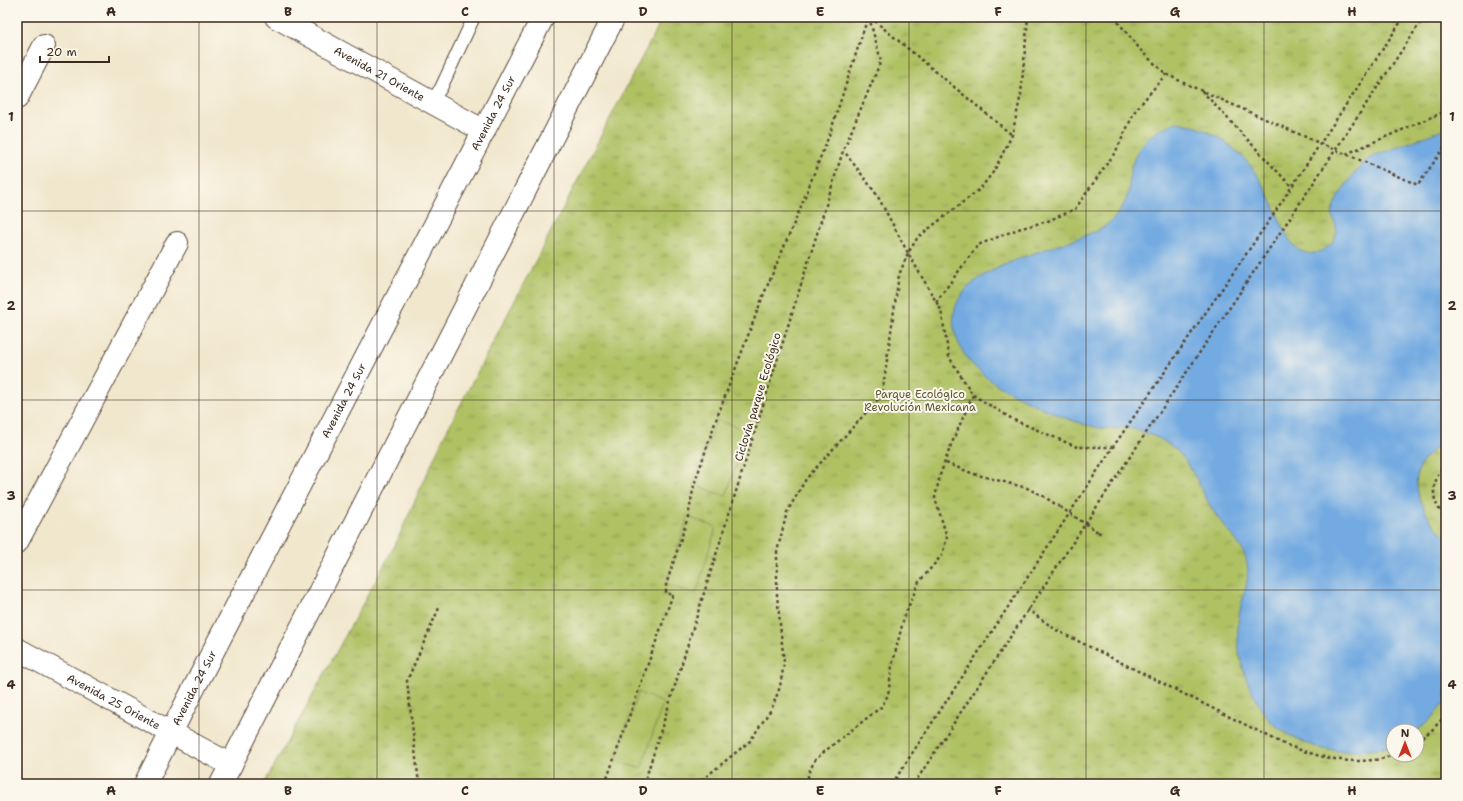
<svg xmlns="http://www.w3.org/2000/svg" width="1463" height="801" font-family="'Shantell Sans',sans-serif">
<style>
.grass{fill:url(#grass-tufts);stroke:#757641;fill-rule:evenodd}
.pitch{fill:#afc164;stroke:#757641}
.water{fill:#73aae1;stroke:#576a80}
.lines{fill:none;stroke-linecap:round;stroke-linejoin:round}
.service-casing{stroke:#564638;stroke-width:14}
.minor-casing{stroke:#564638;stroke-width:24}
.secondary-casing{stroke:#564638;stroke-width:24}
.path{stroke:#564638;stroke-width:2.5;stroke-dasharray:3 3;stroke-linecap:butt}
.service{stroke:#fff;stroke-width:12}
.minor{stroke:#fff;stroke-width:22}
.secondary{stroke:#fff;stroke-width:22}
.path-bridge{stroke:#564638;stroke-width:2.5;stroke-dasharray:3 3;stroke-linecap:butt}
.grid{fill:none;stroke:#3b2a1e;stroke-width:1;stroke-opacity:0.55}
.labels{text-anchor:middle;dominant-baseline:central;stroke-width:4;stroke-linejoin:round;paint-order:stroke}
.street-label{font-size:11px;fill:#3b2a1e;stroke:#fbf7ec}
.park-label{font-size:11px;fill:#5e5733;stroke:#fbf7ec}
.neatline{fill:none;stroke:#3b2a1e;stroke-width:1.5}
.grid-label{font-size:13px;text-anchor:middle;font-weight:bold;fill:#3b2a1e}
</style>
<defs>
<pattern id="grass-tufts" width="24" height="20" patternUnits="userSpaceOnUse"><rect width="24" height="20" fill="#afc164"/><path d="M3 7l-1-3M5 7V3M7 7l1-3M15 17l-1-3M17 17v-4M19 17l1-3" fill="none" stroke="#909d52"/></pattern>
</defs>
<rect width="100%" height="100%" fill="#fbf7ec"/>
<filter id="ink" filterUnits="userSpaceOnUse"><feTurbulence type="fractalNoise" baseFrequency=".025" numOctaves="2"/><feDisplacementMap in="SourceGraphic" scale="8" xChannelSelector="R" yChannelSelector="G"/><feConvolveMatrix kernelMatrix="1 2 1 2 8 2 1 2 1" color-interpolation-filters="sRGB"/></filter>
<filter id="wash" filterUnits="userSpaceOnUse"><feTurbulence type="fractalNoise" baseFrequency=".012" numOctaves="4" result="noise"/><feDisplacementMap in="SourceGraphic" scale="16" xChannelSelector="R" yChannelSelector="G"/><feGaussianBlur stdDeviation="0.9" result="paint"/><feColorMatrix in="noise" values="0 0 0 0 0 0 0 0 0 0 0 0 0 0 0 0 0 1.4 0 .05"/><feComposite in="paint" operator="in"/></filter>
<g filter="url(#wash)">
<rect width="100%" height="100%" fill="#f1e7cd"/>
<path class="grass" d="M663,17h783v767h-1182l131,-239 49,-109zM1393,731h24v24h-24z"/>
<path class="pitch" d="M716,420l32,10 -22,66 -32,-11z
M688,517l28,10 -20,67 -30,-9z
M638,692l25,11 -22,66 -25,-9z"/>
<path class="water" d="M1176,122c31,4 61,24 79,50 10,14 17,31 24,46 6,12 10,28 24,34 6,3 14,1 20,-2 11,-6 16,-15 12,-27 -2,-5 -4,-9 -2,-15 2,-7 10,-19 15,-26 5,-7 13,-17 20,-23 5,-4 13,-6 19,-8 20,-8 40,-14 59,-24v314c-13,8 -24,17 -28,31 -7,20 13,54 28,65v164l-18,21 -12,9h-23l-1,15c-23,5 -49,8 -72,2 -15,-4 -39,-16 -50,-27 -3,-3 -6,-9 -9,-13 -15,-24 -25,-53 -23,-83 1,-28 20,-51 2,-79 -8,-13 -20,-23 -28,-37 -14,-23 -22,-53 -47,-67 -7,-5 -30,-14 -38,-14 -5,0 -10,1 -16,1 -6,0 -14,-1 -20,-3 -17,-4 -33,-11 -48,-18 -27,-12 -54,-24 -74,-47 -5,-6 -9,-15 -12,-22 -8,-22 -2,-41 15,-55 26,-22 77,-35 109,-47 6,-3 14,-5 19,-8 15,-8 27,-24 29,-41 1,-7 0,-14 2,-20 7,-25 22,-37 45,-46z"/>
</g>
<g filter="url(#ink)">
<g class="lines">
<defs>
<path id="service" d="M431,102l10,-14 33,-71"/>
<g id="minor">
<path id="s1" d="M276,17l208,114"/>
<path d="M17,98l27,-52"/>
<path d="M17,542l160,-299"/>
</g>
<g id="secondary">
<path id="s2" d="M17,649l214,116"/>
<path id="s3" d="M145,784l35,-69 363,-698"/>
<path d="M221,784l393,-767"/>
</g>
</defs>
<use href="#service" class="service-casing"/>
<use href="#minor" class="minor-casing"/>
<use href="#secondary" class="secondary-casing"/>
<path class="path" d="M870,17l142,118
M1114,17l29,36 23,21 18,9 151,67 11,4 72,31 28,-40
M1202,91l90,96
M1346,154l100,-43
M936,302l42,-57 40,-16 30,-8 27,-12 41,-58 19,-40 31,-37
M973,395l41,25 63,27h35
M946,463l28,11 53,14 16,8 17,11
M1446,464c-10,10 -16,27 -9,41 2,5 6,10 9,14
M1098,532l5,3
M1027,609l29,21 228,114c29,11 57,20 88,16 7,0 15,-3 22,-5
M1417,741l14,-10 15,-16
M419,784l-12,-103 32,-73
M605,784l68,-190h-7v-9l22,-68 6,-32 22,-65 47,-124 35,-82 32,-81 38,-116
M644,784l199,-633 38,-90 -12,-44
M697,784l53,-43 22,-33 8,-21 4,-24 -7,-68v-43l10,-40 19,-33 76,-84 17,-120 9,-22 10,-16 62,-48 14,-18 18,-36 4,-18 5,-23 7,-77
M808,784v-10l7,-14 10,-9 56,-44 7,-12 4,-29 12,-49 15,-35 23,-27 5,-18 -12,-39 5,-23 11,-30 22,-50 -24,-38 -8,-47 -33,-57 -31,-58 -33,-44
M892,784l221,-337 160,-232 131,-198
M914,784c167,-257 340,-511 510,-767"/>
<use href="#service" class="service"/>
<use href="#minor" class="minor"/>
<use href="#secondary" class="secondary"/>
<path class="path-bridge" d="M1060,507l38,25"/>
</g>
</g>
<path class="grid" d="M199,17v767M377,17v767M554,17v767M732,17v767M909,17v767M1086,17v767M1264,17v767M17,211h1429M17,400h1429M17,590h1429"/>
<g class="labels">
<g class="street-label">
<text stroke="none"><textPath href="#s1" startOffset="118">Avenida 21 Oriente</textPath></text>
<text stroke="none"><textPath href="#s3" startOffset="756">Avenida 24 Sur</textPath></text>
<text transform="translate(758 397) rotate(-73)">Ciclovía parque Ecológico</text>
<text stroke="none"><textPath href="#s3" startOffset="432">Avenida 24 Sur</textPath></text>
<text stroke="none"><textPath href="#s3" startOffset="108">Avenida 24 Sur</textPath></text>
<text stroke="none"><textPath href="#s2" startOffset="110">Avenida 25 Oriente</textPath></text>
</g>
<g class="park-label">
<text x="920" y="394">Parque Ecológico<tspan x="920" dy="13">Revolución Mexicana</tspan></text>
</g>
</g>
<rect width="1463" height="801" fill="none" stroke="#fbf7ec" stroke-width="44"/>
<g transform="translate(1405 743)"><circle r="19" fill="#fbf7ec" stroke="#aea59a"/>
<path d="M0-3L7 15L0 10L-7 15Z" fill="#c8321e"/>
<text y="-6" font-size="11" font-weight="bold" text-anchor="middle" fill="#3b2a1e">N</text>
</g>
<path d="M40 56v6h69v-6" fill="none" stroke="#3b2a1e" stroke-width="2"/>
<text x="46" y="56" font-size="12" fill="#3b2a1e" stroke="#fbf7ec" stroke-width="3" paint-order="stroke">20 m</text>
<rect x="22" y="22" width="1419" height="757" class="neatline"/>
<g class="grid-label">
<text x="111" y="16">A</text>
<text x="288" y="16">B</text>
<text x="465" y="16">C</text>
<text x="643" y="16">D</text>
<text x="820" y="16">E</text>
<text x="998" y="16">F</text>
<text x="1175" y="16">G</text>
<text x="1352" y="16">H</text>
<text x="11" y="121">1</text>
<text x="1452" y="121">1</text>
<text x="11" y="310">2</text>
<text x="1452" y="310">2</text>
<text x="11" y="500">3</text>
<text x="1452" y="500">3</text>
<text x="11" y="689">4</text>
<text x="1452" y="689">4</text>
<text x="111" y="795">A</text>
<text x="288" y="795">B</text>
<text x="465" y="795">C</text>
<text x="643" y="795">D</text>
<text x="820" y="795">E</text>
<text x="998" y="795">F</text>
<text x="1175" y="795">G</text>
<text x="1352" y="795">H</text>
</g>
</svg>
